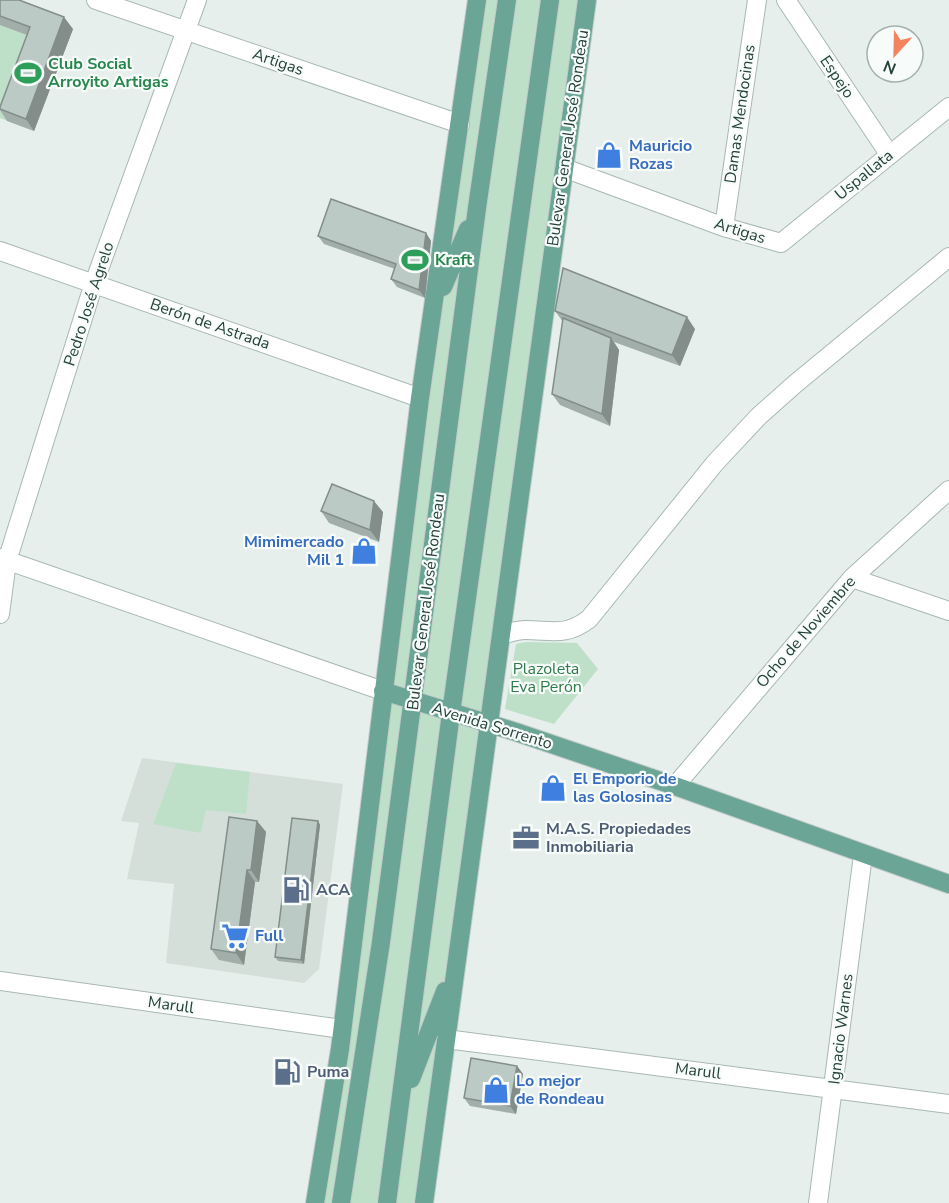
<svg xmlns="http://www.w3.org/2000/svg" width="949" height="1203" font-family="'Nunito Sans',sans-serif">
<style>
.built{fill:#d4dfda}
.green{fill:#bfe0c8}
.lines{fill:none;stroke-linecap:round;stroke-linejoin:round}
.minor-casing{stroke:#a8b8b2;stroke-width:20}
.major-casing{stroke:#c2cac8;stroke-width:20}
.minor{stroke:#fff;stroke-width:18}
.major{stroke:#6aa596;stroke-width:18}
.wall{fill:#a1aea9}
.shaded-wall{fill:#838d89}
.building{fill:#bbcac4;stroke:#838d89;stroke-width:1.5}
.labels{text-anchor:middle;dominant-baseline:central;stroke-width:4.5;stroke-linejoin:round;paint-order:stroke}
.street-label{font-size:16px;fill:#24423a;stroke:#f7fbf9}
.leisure-label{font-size:16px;font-weight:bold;fill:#27864d;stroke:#f7fbf9;text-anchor:start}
.shop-label{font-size:16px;font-weight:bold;fill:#366cbe;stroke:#f7fbf9;text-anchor:start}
.park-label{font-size:16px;fill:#2d7a4b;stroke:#f7fbf9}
.service-label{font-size:16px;font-weight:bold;fill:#4e5e75;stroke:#f7fbf9;text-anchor:start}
</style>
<rect width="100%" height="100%" fill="#e6efeb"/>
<path class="built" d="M142,758l201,26 -24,185 -15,14 -138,-20 8,-79 -47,-5 12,-56 -18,-2z"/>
<path class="green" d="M477,0h110l-163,1203h-109z
M0,1l73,28 -39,102 -34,-13z
M526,642l51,1 21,26 -44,55 -49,-15 11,-65z
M176,763l74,9 -4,42 -40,-4 -5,23 -48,-9z"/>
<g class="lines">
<defs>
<path id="minor" d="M96,0l364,124
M786,0l103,154
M564,168l160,59 57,16 168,-136
M724,227l33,-227
M0,251l420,147
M0,558l383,133
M852,578l97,33
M0,614l7,-53 87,-278 103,-283
M501,635c8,-2 16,-5 24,-5 27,0 40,7 64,-11l126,-156 44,-47 36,-32 154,-127
M675,786l177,-208 97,-88
M0,981l342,48
M446,1039l503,65
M818,1203l45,-348"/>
<path id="major" d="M443,287l25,-58
M383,691l133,41 159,54 274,98
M411,1079l34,-88
M315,1203l25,-154 80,-651 57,-398
M341,1203l40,-261 96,-734 30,-208
M387,1203l64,-490 99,-713
M424,1203l163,-1203"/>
</defs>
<use href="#minor" class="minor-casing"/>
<use href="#major" class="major-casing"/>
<use href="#minor" class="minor"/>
<use href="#major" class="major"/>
</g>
<path class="wall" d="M0,0l73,29 -39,102 -27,-10 -7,-11v-3l27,-72 -27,-10z
M426,233l5,8 -6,57 -28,-11 -6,-8 4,-10 -71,-25 -6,-8z
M555,311l140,18 -15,37 -66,-24 5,8 -9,76 -50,-21 -8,-11 11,-72z
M321,511l62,1 -4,30 -50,-19z
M257,821l9,11 -7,50h-4l-11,83 -25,-5 -8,-11z
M318,821l2,4 -16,139 -26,-3 -3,-4z
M517,1066l6,8 -7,40 -46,-8 -6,-8z"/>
<path class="shaded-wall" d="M64,17l9,12 -39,102 -8,-12z
M426,233l5,8 -6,57 -6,-8z
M687,317l8,12 -15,37 -8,-11z
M611,338l8,12 -9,76 -8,-12z
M374,501l9,11 -4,30 -9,-12z
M257,821l9,11 -7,50 -8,-12z
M318,821l2,4 -16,139 -3,-4z
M247,870l8,12 -11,83 -8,-12z
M517,1066l6,8 -7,40 -6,-8z"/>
<path class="building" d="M0,0h19l45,17 -38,102 -26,-10v-2l30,-80 -30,-11z
M331,199l95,34 -7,57 -28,-11 5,-15 -78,-28z
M563,268l124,49 -15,38 -117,-44z
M563,318l48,20 -9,76 -50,-20z
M332,484l42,17 -4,29 -49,-19z
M229,817l28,4 -6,49h-4l-11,83 -25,-4z
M292,818l26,3 -17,139 -26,-3z
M471,1058l46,8 -7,40 -46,-8z"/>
<defs>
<symbol id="stadium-bare" viewBox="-9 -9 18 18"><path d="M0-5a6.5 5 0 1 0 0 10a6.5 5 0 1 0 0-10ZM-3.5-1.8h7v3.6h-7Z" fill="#2e9e5b" stroke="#f7fbf9" stroke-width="2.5" paint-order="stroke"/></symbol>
<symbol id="shop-bare" viewBox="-9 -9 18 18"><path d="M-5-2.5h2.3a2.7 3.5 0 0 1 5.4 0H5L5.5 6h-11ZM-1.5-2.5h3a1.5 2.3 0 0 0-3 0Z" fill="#3f7fe0" stroke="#f7fbf9" stroke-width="2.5" paint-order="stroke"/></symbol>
<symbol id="office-bare" viewBox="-9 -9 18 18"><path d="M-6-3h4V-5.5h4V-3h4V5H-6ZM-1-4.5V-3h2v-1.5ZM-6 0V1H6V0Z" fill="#5c6f8a" stroke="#f7fbf9" stroke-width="2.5" paint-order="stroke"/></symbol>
<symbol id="fuel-bare" viewBox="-9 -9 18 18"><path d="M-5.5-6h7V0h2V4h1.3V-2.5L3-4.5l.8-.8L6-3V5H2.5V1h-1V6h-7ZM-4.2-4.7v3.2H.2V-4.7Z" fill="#5c6f8a" stroke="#f7fbf9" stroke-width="2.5" paint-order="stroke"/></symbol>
<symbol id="supermarket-bare" viewBox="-9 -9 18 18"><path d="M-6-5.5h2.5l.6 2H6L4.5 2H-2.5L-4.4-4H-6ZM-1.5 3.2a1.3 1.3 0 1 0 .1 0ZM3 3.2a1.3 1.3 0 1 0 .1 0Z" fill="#3f7fe0" stroke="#f7fbf9" stroke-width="2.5" paint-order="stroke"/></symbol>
</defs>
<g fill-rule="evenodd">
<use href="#stadium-bare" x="9" y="54" width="38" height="38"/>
<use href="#shop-bare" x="590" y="136" width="38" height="38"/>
<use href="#stadium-bare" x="396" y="241" width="38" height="38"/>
<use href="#shop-bare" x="345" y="532" width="38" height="38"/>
<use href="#shop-bare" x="534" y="769" width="38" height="38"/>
<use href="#office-bare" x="507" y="819" width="38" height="38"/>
<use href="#fuel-bare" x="277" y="871" width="38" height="38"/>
<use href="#supermarket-bare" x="216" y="917" width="38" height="38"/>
<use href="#fuel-bare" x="268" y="1053" width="38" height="38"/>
<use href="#shop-bare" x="477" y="1071" width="38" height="38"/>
</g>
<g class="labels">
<g class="street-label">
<text transform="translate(278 62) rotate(19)">Artigas</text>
<text transform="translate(837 77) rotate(56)">Espejo</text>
<text transform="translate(740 114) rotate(-82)">Damas Mendocinas</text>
<text transform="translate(568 138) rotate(-82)">Bulevar General José Rondeau</text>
<text transform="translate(864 175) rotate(-39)">Uspallata</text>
<text transform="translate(740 231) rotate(17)">Artigas</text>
<text transform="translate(89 304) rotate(-72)">Pedro José Agrelo</text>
<text transform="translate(210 324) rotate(19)">Berón de Astrada</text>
<text transform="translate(426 602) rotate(-83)">Bulevar General José Rondeau</text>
<text transform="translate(806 632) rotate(-49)">Ocho de Noviembre</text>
<text transform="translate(492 726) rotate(17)">Avenida Sorrento</text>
<text transform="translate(171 1005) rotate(8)">Marull</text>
<text transform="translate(841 1029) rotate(-83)">Ignacio Warnes</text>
<text transform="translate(698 1071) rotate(7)">Marull</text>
</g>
<g class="leisure-label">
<text x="48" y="64">Club Social<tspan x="48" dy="18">Arroyito Artigas</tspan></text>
<text x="435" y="260">Kraft</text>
</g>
<g class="shop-label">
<text x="629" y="146">Mauricio<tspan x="629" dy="18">Rozas</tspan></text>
<text x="344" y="542" text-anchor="end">Mimimercado<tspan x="344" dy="18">Mil 1</tspan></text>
<text x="573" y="779">El Emporio de<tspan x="573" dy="18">las Golosinas</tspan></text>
<text x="255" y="936">Full</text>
<text x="516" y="1081">Lo mejor<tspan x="516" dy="18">de Rondeau</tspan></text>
</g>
<g class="park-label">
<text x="546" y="669">Plazoleta<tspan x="546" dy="18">Eva Perón</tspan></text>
</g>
<g class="service-label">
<text x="546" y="829">M.A.S. Propiedades<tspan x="546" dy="18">Inmobiliaria</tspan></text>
<text x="316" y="890">ACA</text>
<text x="307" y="1072">Puma</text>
</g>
</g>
<g transform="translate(895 54) rotate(202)"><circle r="28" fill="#f7fbf9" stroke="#a3b1ad" stroke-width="1.5"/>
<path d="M0-4.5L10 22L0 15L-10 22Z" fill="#f4845f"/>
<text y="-9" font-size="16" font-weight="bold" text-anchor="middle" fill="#24423a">N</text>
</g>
</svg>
